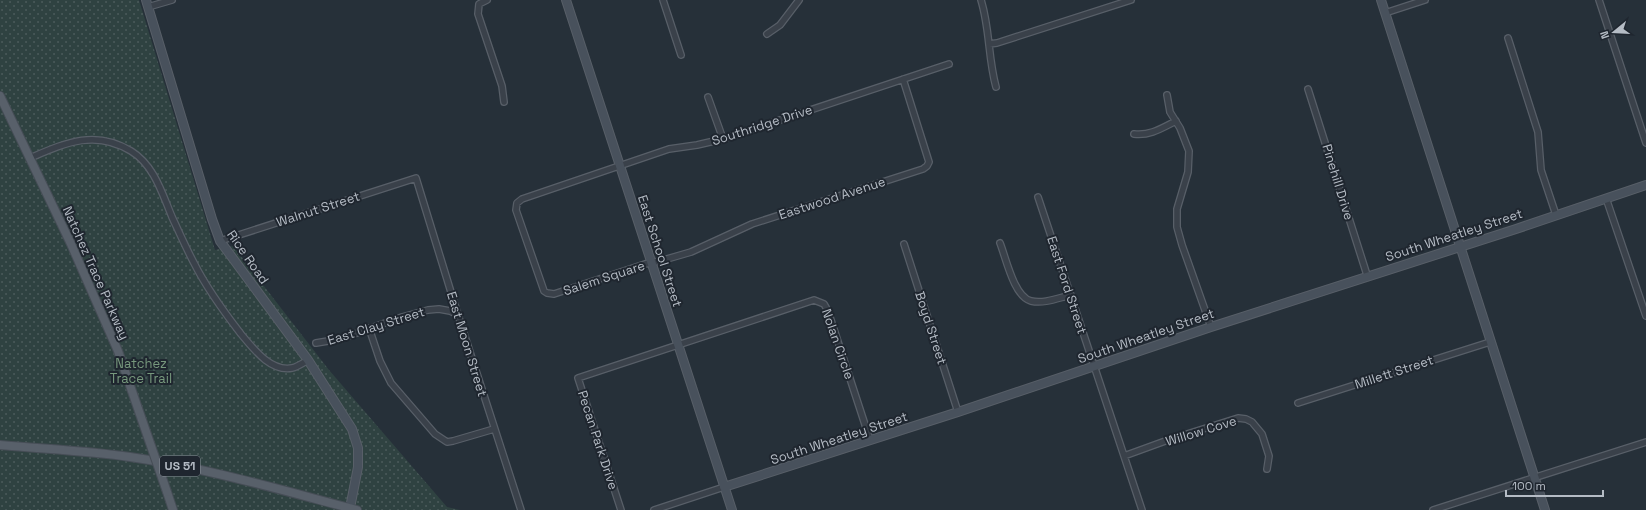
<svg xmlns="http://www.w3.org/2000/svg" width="1646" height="510" font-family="'Space Grotesk',sans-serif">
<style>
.grass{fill:url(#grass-dots)}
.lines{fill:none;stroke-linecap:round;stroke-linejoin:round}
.street-casing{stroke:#585f68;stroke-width:8}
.secondary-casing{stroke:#585f68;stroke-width:10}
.primary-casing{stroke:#464d56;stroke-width:10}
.street{stroke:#3a414a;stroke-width:5.5}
.secondary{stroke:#48515c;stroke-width:8}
.primary{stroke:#58606a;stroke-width:8}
.primary-bridge-casing{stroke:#464d56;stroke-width:10;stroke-linecap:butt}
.primary-bridge{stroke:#58606a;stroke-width:8}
.labels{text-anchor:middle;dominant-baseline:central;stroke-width:4;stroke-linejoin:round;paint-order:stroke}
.shield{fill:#1f262f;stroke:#888f98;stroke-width:1}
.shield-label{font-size:12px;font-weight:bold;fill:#b5bcc5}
.street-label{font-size:13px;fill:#b5bcc5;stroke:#1f262f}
.park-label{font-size:13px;fill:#77987d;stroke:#1f262f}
</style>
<defs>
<pattern id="grass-dots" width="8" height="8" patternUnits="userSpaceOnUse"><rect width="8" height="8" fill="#2f4241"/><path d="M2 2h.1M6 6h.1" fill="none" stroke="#4b5b5b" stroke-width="1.8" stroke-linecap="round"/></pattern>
</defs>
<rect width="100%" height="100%" fill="#263039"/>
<path class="grass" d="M0,0h139l76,250 18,-4 96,124 118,137 13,3h-460z"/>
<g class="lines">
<defs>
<path id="street" d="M487,0l-8,4 -1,10 24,72 2,16
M663,0l18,55
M981,0c9,29 7,58 15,87
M1599,0l47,143
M148,7l24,-7
M1385,13l40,-13
M767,34l13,-9 19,-25
M1508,38l30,94 3,38 15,45
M989,44l8,-1 134,-43
M903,79l26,83 -2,4 -4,3 -171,55 -61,28 -31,9 -15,3 -91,30 -7,-1 -3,-2 -28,-81 1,-7 5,-4 147,-50 28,-4 26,-6 226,-75
M1308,89l59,186
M1167,95l3,17 10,16 9,23 -1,21 -11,37v18l5,18 29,82
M708,97l15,42
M1134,134c16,2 28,-6 42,-13
M30,158c35,-15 65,-29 101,-7 23,14 31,42 41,66 7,15 14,31 22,46 13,26 30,49 47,71 12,14 29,38 51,34 5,-1 11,-5 16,-8
M1038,197l104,313
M1606,198l40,118
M220,241l196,-63 42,137 63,195
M1000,243c6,15 14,54 31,58 13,3 27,-3 40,-6
M904,244l54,168
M369,328l11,33 11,22 44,51 12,8 6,-1 41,-12
M316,343l24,-4 62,-22 26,-7 11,-1 11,2 8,4
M1298,403l192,-61
M1124,456l44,-16 70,-22 8,1 6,3 10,12 7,22 -2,13
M621,510l-43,-132 236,-78 10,4 4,7 42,129
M654,510l70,-23
M1433,510l213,-68"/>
<path id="secondary" d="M146,0l66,219 8,22 88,119 44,69 6,19v19l-8,41
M566,0l166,510
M1381,0l164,510
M724,487l234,-75 253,-85 305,-98 130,-44"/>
<path id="primary" d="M0,96l71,148 47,107 24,69
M0,445c43,4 87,6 130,12 77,11 151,33 227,53
M167,492l6,18"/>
</defs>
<use href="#street" class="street-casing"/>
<use href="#secondary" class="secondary-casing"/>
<use href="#primary" class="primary-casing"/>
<use href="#street" class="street"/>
<use href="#secondary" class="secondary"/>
<use href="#primary" class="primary"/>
<defs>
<path id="primary-bridge" d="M142,420l25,72"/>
</defs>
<use href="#primary-bridge" class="primary-bridge-casing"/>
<use href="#primary-bridge" class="primary-bridge"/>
</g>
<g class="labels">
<rect class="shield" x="160" y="456" width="40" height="20" rx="3"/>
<g class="shield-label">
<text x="180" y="466">US 51</text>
</g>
<g class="street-label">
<text transform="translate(762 125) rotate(-18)">Southridge Drive</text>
<text transform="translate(1338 182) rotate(73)">Pinehill Drive</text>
<text transform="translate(832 198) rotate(-18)">Eastwood Avenue</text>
<text transform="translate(318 209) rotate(-18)">Walnut Street</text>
<text transform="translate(1454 235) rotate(-18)">South Wheatley Street</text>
<text transform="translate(660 251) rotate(72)">East School Street</text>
<text transform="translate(248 257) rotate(55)">Rice Road</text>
<text transform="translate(96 273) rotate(66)">Natchez Trace Parkway</text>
<text transform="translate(604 278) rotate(-18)">Salem Square</text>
<text transform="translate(1067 285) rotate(72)">East Ford Street</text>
<text transform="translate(376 326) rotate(-17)">East Clay Street</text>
<text transform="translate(931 328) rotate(72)">Boyd Street</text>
<text transform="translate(1146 336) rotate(-19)">South Wheatley Street</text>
<text transform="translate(467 344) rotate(73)">East Moon Street</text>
<text transform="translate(838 344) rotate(71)">Nolan Circle</text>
<text transform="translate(1394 372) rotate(-18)">Millett Street</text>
<text transform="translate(1201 431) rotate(-17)">Willow Cove</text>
<text transform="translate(839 438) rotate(-18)">South Wheatley Street</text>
<text transform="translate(598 440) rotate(72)">Pecan Park Drive</text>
</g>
<g class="park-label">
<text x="141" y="363">Natchez<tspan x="141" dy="15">Trace Trail</tspan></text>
</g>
</g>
<g transform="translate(1614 32) rotate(252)" stroke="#1f262f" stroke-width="3" paint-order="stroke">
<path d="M0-3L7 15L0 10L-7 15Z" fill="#b5bcc5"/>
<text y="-6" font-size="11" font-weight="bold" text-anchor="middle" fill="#b5bcc5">N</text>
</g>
<path d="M1506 490v6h97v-6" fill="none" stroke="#b5bcc5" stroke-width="2"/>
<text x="1512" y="490" font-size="12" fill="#b5bcc5" stroke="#1f262f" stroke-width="3" paint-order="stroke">100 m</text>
</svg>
